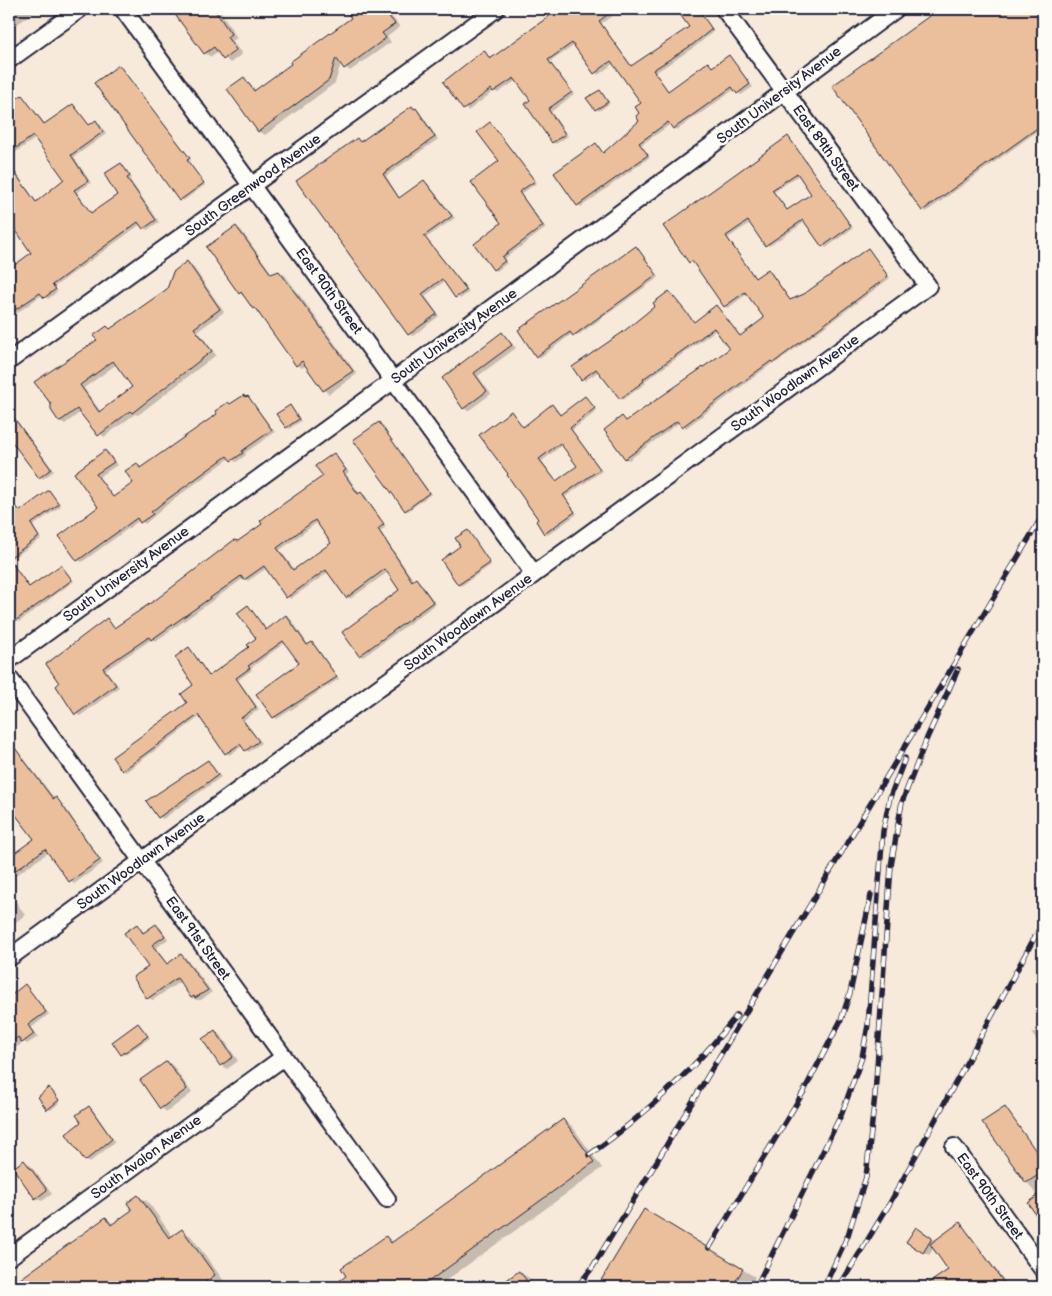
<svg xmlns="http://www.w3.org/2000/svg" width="1052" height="1296" font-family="'Balsamiq Sans',sans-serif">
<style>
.shadow{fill:#0003;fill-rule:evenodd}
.building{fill:#ebbf9b;stroke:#22223b;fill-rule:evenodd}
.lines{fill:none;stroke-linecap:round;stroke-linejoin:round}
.street-casing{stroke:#22223b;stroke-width:20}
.street{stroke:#fdfcf7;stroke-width:16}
.rail-casing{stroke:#22223b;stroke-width:5.5}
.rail{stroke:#fdfcf7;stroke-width:4;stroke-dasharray:11;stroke-linecap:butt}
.labels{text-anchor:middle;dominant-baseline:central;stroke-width:5;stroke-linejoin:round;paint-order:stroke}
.street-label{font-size:14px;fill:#22223b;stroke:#fdfcf7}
</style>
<rect width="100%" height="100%" fill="#f8eadb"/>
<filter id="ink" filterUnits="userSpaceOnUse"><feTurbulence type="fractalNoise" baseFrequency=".02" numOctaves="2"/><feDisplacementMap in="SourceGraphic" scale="10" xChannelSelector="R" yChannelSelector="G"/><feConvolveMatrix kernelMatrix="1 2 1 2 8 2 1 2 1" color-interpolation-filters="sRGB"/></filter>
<g filter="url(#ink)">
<path class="shadow" d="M9,9h30l-23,16 -7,-7z
M173,9h46l18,29 -5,3 10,13 -12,9 -11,-11 -8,5 -6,-4 -29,-36 2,-1z
M357,9h29l14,18 -13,10 4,5 -41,29 -9,-8 -6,20 -70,52 -6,-4 -15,-52 13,12 96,-73 -3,-4z
M562,9h60l-21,15 31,42 59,-39 -14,-18h19l18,22 -18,15 -41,27 14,19 39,-28 5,4 16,-12 24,31 -12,8 -6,-6 -58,41 -6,-6 -30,21 9,12 -69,50 -3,-2 18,-60 8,9 37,-33 1,-18 -28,-40 -16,12 -23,-30 -25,17 24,32 -23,18 17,24 -12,8 -3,-2 -21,-41 -15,-21 -19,13 -4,-2 -26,20 -24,-29 40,-30 7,7z
M941,9h102v118l-117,85 -92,-126z
M119,67l66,84 6,9 -2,2 16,23 -22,16z
M600,91l10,12 -11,8 -11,-13z
M22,96l24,29 27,-20 17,21 6,-4 4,2 6,10 -32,23 17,26 -14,9 15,22 27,-19 2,-31 11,14 -2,2 29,42 -12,8 -6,-6 -87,63 4,4 -10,8 -5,-5 -34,25v-49l24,-17 -24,-35v-56l28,41 28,-24 -29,-41 -27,19v-51z
M412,108l7,3 19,28 -52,37 14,23 25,-17 3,2 27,34 -29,20 43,54 -9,7 -15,-18 -20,15 14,20 -26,20 -4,-2 -52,-194 4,2z
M493,126l44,57 -16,11 25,34 -42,31 3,4 -10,8 -3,-2 9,-45 -2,-63z
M788,138l65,90 -27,20 -21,-26 -36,24 -19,-23 -22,15 28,41 12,-9 3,2 20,29 13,-6 64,-45 22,28 -114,85 -2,-1 -88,66 -6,-6 -51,38 -3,-2 -3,-40 4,4 104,-73 -15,-19 -71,51 1,2 -23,17 -24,-29 -14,10 -11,-14 50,-34 33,-27 12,-14 26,31 21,-16 25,29 24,-17 -18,-25 -19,14 -3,-2 -31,-44h-4zM799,175l14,19 -25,17 -14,-19z
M236,227l5,3 32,45 6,-3 6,3 72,99 -28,20 -5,-4 -18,-25 -4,3 -5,-3 -39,-55 -18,-17z
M638,249l21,28 -82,59 -4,-3 -33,25 -3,-2 -18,-26z
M187,262l5,3 32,47 -26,19 18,24 -78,60 -3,-1 -31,23 -23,-25 -16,12 -5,-3 47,-94 5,3 56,-40zM117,364l16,24 -32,24 -17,-24z
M502,333l14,15 -38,28 13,18 -23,17 -4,-3 -20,-30z
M248,397l27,35 -30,21 1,2 -10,7 -6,-4 -61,45 -24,21 -5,-4 -58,42 -4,-2 -17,-24 39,-29 -24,-33 29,-23 4,2 8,12 -18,12 15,21 21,-15 2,-19 5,4 89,-63z
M588,400l9,11 -25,19 30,41 -37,26 12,17 -29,21 -3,-2 -5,-13 -29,-107 13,14 28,-21 10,10zM562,445l17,21 -22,16 -15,-21z
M290,406l11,15 -12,8 -2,-2z
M9,410l45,61 -11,8 -34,-43z
M379,423l52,71 -23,17 -2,-1z
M334,454l15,18 -3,2 14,20 5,1 21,32 -6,4 34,50 6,1 16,22 -73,53 -3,-2 41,-64 -13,-19 -38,27 -21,-27 -39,27 -23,-31 -19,13 -4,-3 -88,63 -4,-2 -46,31 13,17 -39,29 -4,-2 -19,-28 50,-66 8,9 123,-87 87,-66zM318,522l14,21 -37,27 -15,-20z
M49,491l12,15 -28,20 8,13 -31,21 20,28 31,-22 13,15 -55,41 -10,-12v-97l7,-6 5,5z
M468,531l23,34 -30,21 -2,-2 3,-37z
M248,607l19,23 19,-13 4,1 19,28 3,-2 3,1 24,34 -62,40 -3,-2 -16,-23 43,-31 -15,-21 -35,26 1,2 -14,10 21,29 -15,11 17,23 -12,9 -6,-6 -14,9 -28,-39 -75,56 -3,-2 66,-67 6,-18 -6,-36 21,28 41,-29 7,-10z
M21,758l4,2 30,39 9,7 39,57 -29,21 -4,-3 -21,-29 -40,28v-22l27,-19 -22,-28 -5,5v-49z
M208,762l13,15 -58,42 -4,-2z
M9,891l16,24 -9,7 -7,-3z
M137,926l8,7 11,-7 5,2 7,11 -12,9 12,17 14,-10 4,3 26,34 -11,8h-5l-4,-3 -11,-16 -28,19 -5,-2 2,-31z
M25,986l24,28 -18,14 7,9 -11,7 -3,-2 -15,11v-46l9,-7z
M138,1025l12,13 -26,17 -2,-1z
M1043,1026v22l-11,-14z
M215,1032l6,3 17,26 -11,8 -6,-4z
M167,1062l6,4 19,27 -25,19 -6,-4 -19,-28z
M50,1089l10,13 -9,8 -3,-1z
M89,1108l4,2 22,32 -25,20 -4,-2 -3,-37z
M1005,1108l36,50 2,-1v64l-2,-2 -3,-22 -54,-74z
M563,1120l9,6 30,42 -165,119h-104l15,-10 38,-40 8,5z
M24,1161l6,4 22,29 -10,7 -7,-3z
M138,1196l10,6 25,35 9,-7 9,6 33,45 -9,6h-204l95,-68 8,5 19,-14z
M645,1211l110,66 -6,10h-150z
M9,1212l6,8 -6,4z
M960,1224l3,2 46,61h-84l25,-17 -16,-22 -5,7 -6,-3 -7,-23 20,12z
M520,1272l9,6 7,9h-36z"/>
<path class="building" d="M171,9h43l17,25 -4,3 9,13 -13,10 -9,-13 -10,7z
M355,9h28l12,15 -13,9 4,5 -42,31 -8,-11 -7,22 -71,52 -31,-43 17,-12 10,14 37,-27 -1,-2 61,-44 -3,-4z
M559,9h56l-16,12 32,45 58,-39 -13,-18h22l14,20 -20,16 -39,25 15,21 40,-29 4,5 17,-12 21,29 -13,10 -5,-7 -59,42 -5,-7 -29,21 9,12 -71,51 -23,-33 42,-30 7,10 36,-32 -3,-5 3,-3 -4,-6 6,-4 -30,-42 -17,13 -22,-31 -24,17 24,32 -24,17 17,25 -13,9 -27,-39 5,-4 -16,-22 -21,14 -2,-3 -28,21 -20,-28 41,-32 6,9z
M939,9h104v115l-121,87 -90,-125z
M119,65l63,83 8,10 -3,2 17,23 -25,18 -85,-118z
M600,90l8,12 -13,8 -9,-12z
M22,95l22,29 29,-20 16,21 7,-5 7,12 -32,23 17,26 -14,9 17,23 26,-18 -13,-21 17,-11 9,13 -3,2 29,42 -13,9 -5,-7 -86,63 4,4 -12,9 -4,-5 -31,21v-45l22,-16 -22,-33v-55l27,37 28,-23 -31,-43 -24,17v-49z
M412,106l2,3 2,-1 19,29 -52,37 16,24 25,-18 28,36 -28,20 43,54 -12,8 -13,-19 -20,15 15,20 -29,21 -112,-154 61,-43 3,4z
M490,122l45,59 -16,11 24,34 -41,31 3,4 -12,9 -19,-26 27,-21 -30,-41 28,-21 -22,-29z
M788,136l63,90 -29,21 -19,-27 -38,26 -17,-25 -22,15 29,42 13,-9 22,31 14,-6 64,-46 20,28 -115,87 -2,-2 -89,66 -5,-6 -52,38 -21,-29 18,-14 4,5 103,-72 -15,-21 -71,51 1,2 -24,18 -24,-30 -15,11 -9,-13 51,-35 32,-26 -2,-3 16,-12 25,31 22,-17 24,31 24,-18 -19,-26 -21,15 -32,-46 -3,2 -26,-37zM797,173l14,21 -24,16 -15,-20z
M236,226l35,48 8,-3 74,100 -30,20 -21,-30 -6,5 -41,-58 -2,1 -12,-17 -2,2 -33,-47z
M636,246l21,29 -84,61 -3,-4 -34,25 -18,-27z
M187,261l33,48 -26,19 18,23 -80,62 -2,-2 -32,25 -21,-27 -18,13 -8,-12v-6l-17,-22 63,-42 -4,-4 14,-10 3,3 57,-40 6,-17zM113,361l19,26 -33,25 -19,-27z
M502,332l10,13 -38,28 13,18 -24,18 -21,-31z
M244,395l1,2 3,-1 24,34 -30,21 1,2 -12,8 -4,-5 -62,45 -14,11 2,2 -13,9 -3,-5 -60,43 -18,-25 39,-29 -24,-34 31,-23 9,12 -18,12 17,23 20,-14 -8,-12 12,-8 3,5 77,-54 -2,-3 13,-9 2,2z
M585,396l10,12 -25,20 30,41 -37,26 12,17 -31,22 -8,-13 2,-2 -31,-44 1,-1 -29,-39 32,-24 12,16 29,-23 8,11zM560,443l17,23 -21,15 -17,-22z
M290,405l9,14 -13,9 -10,-14z
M9,411l42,58 -12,9 -30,-40z
M379,422l50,71 -24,18 -52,-71z
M334,453l12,17 -3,2 15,22 3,-2 23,32 -6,5 34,52 4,-3 17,24 -74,54 -17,-24 57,-42 -14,-21 -39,29 -20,-28 -40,28 -22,-32 -20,14 -3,-4 -90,64 -2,-3 -46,31 13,17 -41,30 -19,-29 3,-3 -13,-19 61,-46 7,10 44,-30 76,-58 4,1 24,-17 -2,-3 6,-5 57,-40 -8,-10zM315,520l16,23 -38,27 -16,-22z
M49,490l10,14 -28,20 8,13 -30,21v-47l7,-5 4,5z
M468,530l22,33 -32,22 -17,-25 19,-14 -5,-8z
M9,559l20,28 32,-22 11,15 -57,41 -6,-9z
M248,605l18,25 20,-15 21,30 5,-3 25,35 -64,41 -17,-24 43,-31 -16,-22 -35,25 2,2 -14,10 20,29 -15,11 18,23 -14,10 -5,-7 -15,10 -27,-39 -76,56 -10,-14 75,-54 -6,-9 12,-9 -18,-28 14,-10 20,29 40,-29 -2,-2 9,-7 -19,-25z
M9,740l44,59 3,-2 4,5 40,58 -31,22 -24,-33 -36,26v-18l25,-18 -25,-33z
M208,760l10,15 -60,43 -12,-17z
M137,924l6,9 13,-9 9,12 -13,9 15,19 14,-10 27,36 -13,8 -1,-2 -3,2 -14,-20 -30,21 -14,-22 15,-10 -24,-34z
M25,984l21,28 -18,13 6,9 -12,9 -4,-6 -9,7v-47z
M138,1023l10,13 -27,19 -9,-13z
M215,1030l18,27 -13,9 -18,-27z
M167,1061l20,28 -27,20 -20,-29z
M49,1087l10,13 -12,10 -9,-13z
M89,1106l23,33 -27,22 -19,-27 15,-12 -5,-7z
M1005,1107l38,54v11l-17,11 -44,-61z
M563,1119l31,43 -173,125h-90l15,-11 -5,-8 45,-32 5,7z
M24,1160l23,30 -12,9 -22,-31z
M1043,1192v33l-15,-22z
M138,1195l31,43 13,-9 33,46 -16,12h-190l97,-70 5,8 21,-15 -5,-7z
M644,1209l99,60 -11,18h-135z
M960,1222l27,37 20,28h-84l25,-17 -18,-26z
M916,1227l16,11 -9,15 -17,-11z
M519,1271l13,16h-35z"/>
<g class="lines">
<defs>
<path id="street" d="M123,9l411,565
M9,60l71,-51
M9,361l487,-352
M9,660l385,-280 502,-371
M9,678l378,521
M9,958l919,-672 -204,-277
M954,1147l89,123
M9,1257l275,-200"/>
</defs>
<use href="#street" class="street-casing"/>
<use href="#street" class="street"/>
<defs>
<path id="rail" d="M589,1155c56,-40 106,-86 148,-140
M709,1248l95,-157 37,-71 9,-27 21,-98
M577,1287l15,-19 68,-112 383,-641
M756,1287l86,-174 20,-56 6,-32 15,-194 7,-34 15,-39
M824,1287l24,-52 18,-58 9,-82 16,-229 11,-64 25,-64 31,-69
M839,1287l51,-84 153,-281"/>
</defs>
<use href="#rail" class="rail-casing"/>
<use href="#rail" class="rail"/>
</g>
</g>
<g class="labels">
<g class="street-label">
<text transform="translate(779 95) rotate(-37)">South University Avenue</text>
<text transform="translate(826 148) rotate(54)">East 89th Street</text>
<text transform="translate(253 185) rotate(-36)">South Greenwood Avenue</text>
<text transform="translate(329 291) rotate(54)">East 90th Street</text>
<text transform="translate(454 336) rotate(-36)">South University Avenue</text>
<text transform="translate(795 383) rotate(-36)">South Woodlawn Avenue</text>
<text transform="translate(126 574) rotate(-36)">South University Avenue</text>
<text transform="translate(468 622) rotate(-36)">South Woodlawn Avenue</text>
<text transform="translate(141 861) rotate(-36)">South Woodlawn Avenue</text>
<text transform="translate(198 938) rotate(54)">East 91st Street</text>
<text transform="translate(146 1157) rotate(-36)">South Avalon Avenue</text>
<text transform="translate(990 1196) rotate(54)">East 90th Street</text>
</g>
</g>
<rect width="1052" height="1296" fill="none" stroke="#fdfcf7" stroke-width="30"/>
<rect x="15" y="15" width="1022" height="1266" fill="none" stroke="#22223b" stroke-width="2" filter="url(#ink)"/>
</svg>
